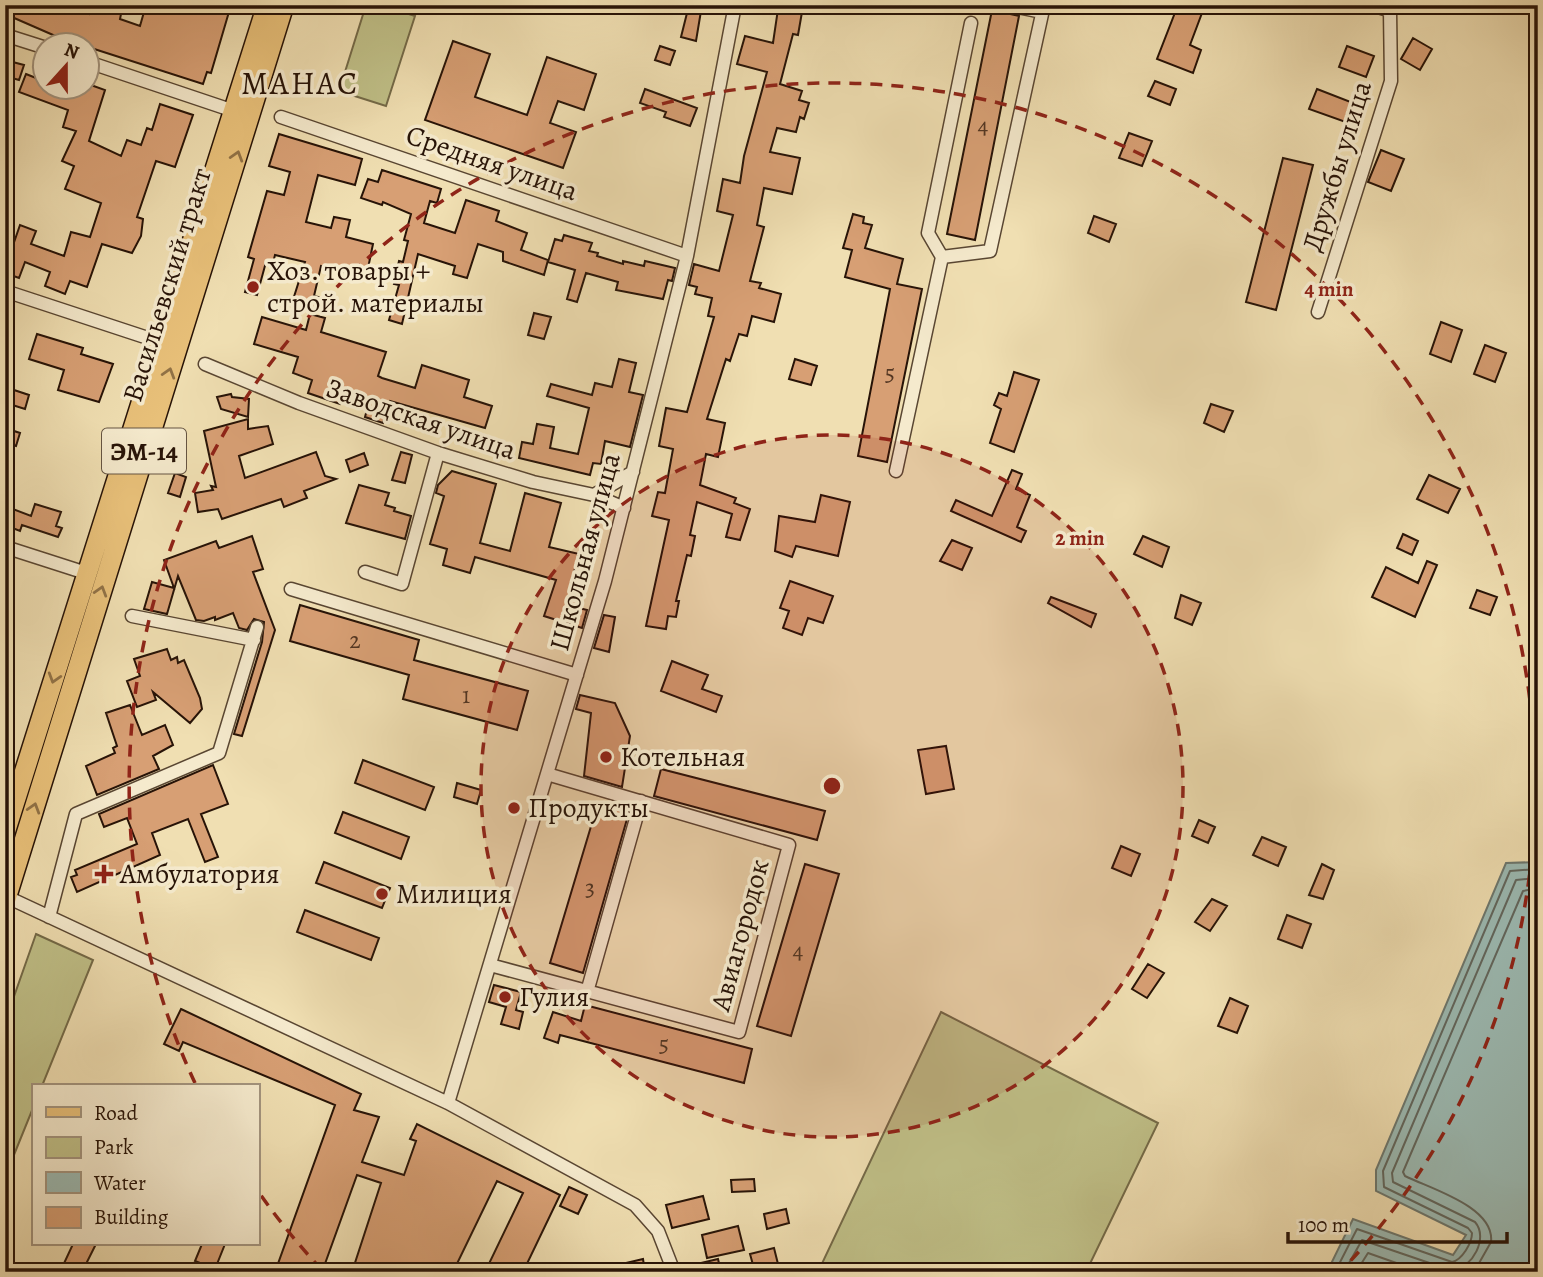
<svg xmlns="http://www.w3.org/2000/svg" width="1543" height="1277" font-family="Alegreya,serif">
	<rect width="100%" height="100%" fill="#f0dfb2"/>
	<filter id="stains"><feTurbulence type="fractalNoise" baseFrequency=".00286" numOctaves="4"/><feColorMatrix values="0 0 0 0 .2 0 0 0 0 .09 0 0 0 0 .02 0 0 0 .5 -.17"/></filter>
	<radialGradient id="worn" r=".72"><stop offset=".6" stop-color="#630" stop-opacity="0"/><stop offset="1" stop-color="#630" stop-opacity=".3"/></radialGradient>
	<path fill="#c0c088" stroke="#746a48" stroke-width="2" d="M366,5H381L415,16L386,106L339,91Z
		M36,934L93,960L42,1086H33V1108L5,1177V1022Z
		M941,1012L1158,1123L1086,1272H818Z"/>
	<path fill="#9cbbb4" stroke="#6d786f" stroke-width="2" d="M1538,862V1272H1327L1353,1219L1453,1255L1466,1235L1376,1191V1170L1506,863Z"/>
	<g fill="none" stroke-linecap="round" stroke-linejoin="round">
		<path stroke="#62675e" stroke-width="2" d="M1335,1272L1357,1229L1452,1262C1462,1260 1472,1243 1472,1233L1468,1228L1384,1187L1383,1171L1510,871L1538,869
			M1344,1272L1362,1240L1453,1271C1472,1268 1489,1238 1475,1222L1393,1182L1392,1173L1516,880L1538,878
			M1356,1272L1368,1253L1422,1272
			M1474,1272L1491,1242C1495,1207 1431,1189 1405,1176L1403,1172L1523,891L1538,888"/>
	</g>
	<path fill="#d79f74" stroke="#271307" stroke-width="2" d="M5,5H64L89,14L93,5H105L122,9L120,19L140,26L146,5H231L211,73L207,72L203,84L60,38L5,14Z
		M689,5H702L696,41L681,37Z
		M1178,5H1205L1190,45L1201,50L1193,73L1157,59Z
		M778,9L802,12L798,35L793,34L780,84L802,91L799,100L809,103L804,119L800,117L796,132L777,128L770,152L800,158L792,194L764,188L757,225L764,227L750,281L761,283L759,288L781,294L774,322L752,316L747,336L739,334L730,361L726,359L707,419L725,423L718,457L706,454L700,485L736,498L734,503L750,509L740,540L726,537L732,514L697,502L690,535L695,536L691,556L687,555L676,601H679L676,617L668,616L666,629L646,626L669,520L652,516L658,492L665,493L673,449L659,446L666,408L687,412L714,317L708,316L712,298L695,294L697,287L689,285L694,264L719,271L733,215L717,211L723,179L740,183L744,156L767,72L737,64L745,36L773,43Z
		M992,10L1019,16L975,240L947,234Z
		M1413,38L1432,49L1420,70L1401,59Z
		M453,41L490,54L475,97L527,115L547,57L596,74L584,110L558,101L550,123L576,132L563,168L425,120Z
		M660,46L675,51L670,65L655,60Z
		M1347,46L1374,56L1366,77L1339,67Z
		M5,60L24,65L19,80L5,76Z
		M26,74L46,82V88H88V84L105,90L89,141L121,156L127,140L141,145L147,128L152,130L160,104L193,115L175,167L156,161L137,217L143,219L141,236L132,253L102,244L87,287L70,281L65,294L45,286L50,272L25,262L19,278L5,273V249L11,251L20,225L36,231L31,244L64,256L71,232L90,237L101,203L65,189L74,166L62,161L76,131L63,127L68,110L19,92Z
		M1155,81L1176,89L1170,105L1148,96Z
		M645,89L697,108L690,126L664,117L666,112L640,103Z
		M1317,89L1361,106L1354,125L1309,109Z
		M1129,133L1152,141L1142,166L1119,158Z
		M279,134L362,159L355,185L318,175L306,222L331,228L334,217L350,220L346,237L373,244L366,278L321,266L314,296L322,298L319,310L292,303L305,262L275,255L273,263L266,262L257,295L245,292L254,259L248,257L267,191L284,195L290,172L269,166Z
		M1381,150L1404,159L1391,191L1368,182Z
		M1283,158L1313,165L1276,310L1246,302Z
		M382,170L441,189L437,203L430,201L424,223L455,233L466,200L499,211L496,221L527,233L521,250L548,260L544,275L503,261V252L478,244L467,278L453,274L455,266L418,254L402,324L389,320L399,285L394,284L399,261L403,262L408,241L404,240L411,214L383,202L382,205L361,198L368,179L378,182Z
		M853,214L864,217L863,223L872,225L865,248L903,259L897,284L922,289L887,462L858,456L890,289L845,277L852,250L843,248Z
		M1094,216L1116,224L1109,242L1088,233Z
		M564,235L592,243L589,251L598,253L597,256L623,264V261L644,266L645,261L675,268L672,281L668,280L663,299L616,290L618,282L586,273L577,302L567,299L575,270L548,262L555,239L562,241Z
		M534,313L551,317L544,339L528,335Z
		M310,314L325,318L321,332L386,352L378,376L382,378L415,388L422,365L469,380L464,397L492,406L485,428L390,401L383,423L365,417L370,398L344,390L340,404L308,393L312,380L293,373L298,357L254,344L262,317L306,330Z
		M1441,322L1462,330L1451,362L1430,354Z
		M37,334L83,348L81,354L113,364L99,402L58,390L64,370L29,359Z
		M1485,345L1506,353L1495,382L1474,374Z
		M619,359L636,363L629,392L643,395L630,447L605,441L601,464L593,463L590,475L519,458L522,442L533,444L537,424L554,427L550,448L578,454L589,408L547,396L551,384L592,395L595,383L612,387Z
		M795,359L817,366L811,385L789,379Z
		M1014,372L1039,380L1014,452L990,443L1001,409L994,405L999,393L1007,396Z
		M11,389L29,395L25,409L6,403Z
		M231,394L232,397L249,399L248,417L221,409L217,397Z
		M1211,404L1233,411L1224,432L1204,423Z
		M248,419V429L268,426L273,444L239,456L245,478L316,452L325,476L336,479L304,491L307,498L284,507L281,499L222,519L218,509L198,512L195,493L213,490L211,486L216,487L204,431Z
		M5,428L20,433L16,446L5,443Z
		M401,452L412,455L405,483L392,480Z
		M364,453L368,465L350,472L346,460Z
		M1012,470L1022,474L1016,489L1030,495L1017,527L1026,531L1021,542L951,511L956,500L992,516Z
		M452,471L496,484L480,543L510,551L525,493L561,503L549,547L579,554L571,583L584,586L579,608L587,610L582,628L544,616L556,580L475,557L470,573L443,565L447,549L430,544L444,496L436,493L438,485Z
		M175,473L186,477L180,497L168,493Z
		M1429,475L1460,489L1448,513L1417,499Z
		M359,485L389,493L385,505L395,508L394,511L411,516L405,539L346,523Z
		M821,495L850,502L838,556L796,546L792,557L775,551L779,516L815,522Z
		M35,504L61,512L56,526L62,528L58,537L22,525L20,531L5,525V506L31,516Z
		M1403,534L1418,541L1412,555L1397,548Z
		M252,536L263,569L253,572L275,630L242,736L234,734L262,642L264,622L254,619L247,630L239,628L233,613L215,620V617L204,621L196,620L178,576L167,614L144,609L152,582L174,588L164,560L216,541L219,548Z
		M1143,536L1169,547L1162,567L1134,554Z
		M952,540L972,548L962,570L940,561Z
		M1427,561L1437,565L1415,617L1372,597L1386,567L1418,583Z
		M790,581L833,596L823,623L808,618L802,635L783,628L789,611L780,608Z
		M1477,590L1497,597L1490,615L1470,608Z
		M1181,595L1201,603L1192,625L1175,618Z
		M1051,597L1096,614L1091,627L1048,603Z
		M300,605L419,640L414,660L528,691L517,730L403,699L409,675L290,641Z
		M604,615L615,617L609,652L594,648Z
		M167,649L171,660L177,657L178,663L184,660L200,698L202,709L190,723L153,692L156,700L137,707L127,681L140,676L134,659Z
		M672,661L708,675L702,689L722,696L716,712L661,691Z
		M580,695L615,703L630,736L622,787L584,776L591,713L576,709Z
		M130,705L142,735L165,725L173,745L153,756L159,769L97,795L86,766L115,753L113,748L117,746L106,713Z
		M946,746L954,789L926,794L918,750Z
		M363,760L434,787L425,810L355,783Z
		M213,765L228,804L201,814L218,857L205,862L188,819L152,833L160,855L77,892L71,877L77,875L75,870L137,844L127,818L104,827L99,814Z
		M661,769L825,811L817,840L654,796Z
		M457,783L481,790L477,804L454,797Z
		M598,803L629,812L583,973L550,963Z
		M343,812L409,837L401,859L335,833Z
		M1199,820L1215,827L1208,843L1192,836Z
		M1262,837L1286,847L1278,866L1253,855Z
		M1121,846L1140,854L1131,876L1112,868Z
		M324,862L390,888L382,908L316,883Z
		M805,864L839,874L791,1036L757,1026Z
		M1322,864L1334,870L1323,899L1309,895Z
		M1212,899L1227,906L1210,931L1195,922Z
		M305,910L379,938L371,960L297,932Z
		M1287,915L1311,924L1302,948L1278,939Z
		M1148,964L1164,973L1147,998L1132,989Z
		M494,985L521,992L516,1010L523,1012L519,1029L501,1024L506,1007L489,1002Z
		M1230,998L1248,1006L1237,1033L1218,1026Z
		M585,1005L752,1049L744,1083L560,1035L558,1043L544,1038L553,1012L581,1021Z
		M181,1009L361,1094L354,1110L379,1117L362,1162L404,1175L416,1141L410,1139L417,1124L560,1195L523,1272H485L523,1193L497,1181L453,1272H352L381,1183L357,1175L322,1272H275L335,1105L183,1042L179,1051L164,1044Z
		M754,1179L755,1191L732,1192L731,1180Z
		M569,1187L587,1195L578,1214L560,1206Z
		M703,1196L709,1219L672,1228L666,1205Z
		M786,1209L789,1223L767,1229L764,1214Z
		M738,1226L744,1250L707,1258L702,1235Z
		M73,1244H96L82,1272H60Z
		M202,1244H225L215,1269L195,1261Z
		M774,1248L779,1268L755,1272L750,1254Z
		M643,1259L645,1272H610L609,1267Z
		M718,1259L721,1272H684V1267Z"/>
	<g fill="none" stroke-linecap="round" stroke-linejoin="round">
		<defs>
			<path id="minor" d="M1008,5L1042,12
				M5,35L46,48
				M88,62L234,111
				M281,117L687,256
				M942,257L928,233L971,23
				M5,291L160,342
				M1318,312L1391,81L1390,11L1372,5
				M205,364L299,403L438,453L533,482L594,495L624,508
				M896,471L942,257L990,251L1044,5
				M594,495L633,472
				M5,547L86,573
				M365,572L402,584L438,453
				M291,589L577,675
				M132,616L254,640
				M7,897L448,1103L635,1205L658,1231L674,1272
				M49,917L76,814L219,753L257,627
				M490,965L739,1032L789,845L547,774
				M587,992L641,801
				M448,1103L605,581L687,256L735,5"/>
			<path id="primary" d="M5,833L267,5
				M5,902L284,5"/>
		</defs>
		<use href="#minor" stroke="#594632" stroke-width="15"/>
		<use href="#primary" stroke="#271307" stroke-width="22"/>
		<use href="#minor" stroke="#f5eacd" stroke-width="12"/>
		<use href="#primary" stroke="#e8c079" stroke-width="19"/>
	</g>
	<defs><path id="oneway-chevron" d="M-2-3.5L2.5 0L-2 3.5" fill="none" stroke-width="1.6" stroke-linecap="round" stroke-linejoin="round" transform="scale(1.75)"/></defs>
	<g stroke="#917246">
		<use href="#oneway-chevron" transform="translate(237 156) rotate(-73)"/>
		<use href="#oneway-chevron" transform="translate(169 373) rotate(-73)"/>
		<use href="#oneway-chevron" transform="translate(101 591) rotate(-73)"/>
		<use href="#oneway-chevron" transform="translate(54 678) rotate(107)"/>
		<use href="#oneway-chevron" transform="translate(34 808) rotate(-73)"/>
	</g>
	<circle cx="832" cy="786" r="351" fill="#8f2418" fill-opacity=".12"/>
	<g fill="none" stroke="#8f2418" stroke-width="3.5" stroke-dasharray="12 9">
		<circle cx="832" cy="786" r="351"/>
		<path d="M322 1270A703 703 0 0 1 260 1194M195 1083A703 703 0 1 1 1342 1270"/>
	</g>
	<g fill="#8f2418" stroke="#f5eacd" stroke-width="2.5">
		<circle cx="253" cy="287" r="7"/>
		<circle cx="606" cy="757" r="7"/>
		<circle cx="514" cy="808" r="7"/>
		<path d="M100.5 863.5h7v7h7v7h-7v7h-7v-7h-7v-7h7z"/>
		<circle cx="382" cy="894" r="7"/>
		<circle cx="505" cy="997" r="7"/>
	</g>
	<g text-anchor="middle" dominant-baseline="central" stroke-width="7" stroke-linejoin="round" paint-order="stroke">
		<g font-size="24" fill="#533622">
			<text x="983" y="125">4</text>
			<text x="890" y="373">5</text>
			<text x="355" y="640">2</text>
			<text x="466" y="695">1</text>
			<text x="590" y="888">3</text>
			<text x="798" y="950">4</text>
			<text x="664" y="1044">5</text>
		</g>
		<rect fill="#f5eacd" stroke="#655442" stroke-width="2" x="102" y="428.5" width="84" height="45" rx="5"/>
		<g font-size="26" font-weight="bold" fill="#271307">
			<text x="144" y="451">ЭМ-14</text>
		</g>
		<g font-size="28" fill="#271307" stroke="#f5eacd">
			<text transform="translate(492 163) rotate(19)">Средняя улица</text>
			<text transform="translate(1337 166) rotate(-73)">Дружбы улица</text>
			<text transform="translate(167 285) rotate(-73)">Васильевский тракт</text>
			<text transform="translate(421 419) rotate(19)">Заводская улица</text>
			<text transform="translate(585 552) rotate(-75)">Школьная улица</text>
			<text transform="translate(740 935) rotate(-75)">Авиагородок</text>
		</g>
		<g font-size="28" fill="#271307" stroke="#f5eacd" text-anchor="start">
			<text x="267" y="271">Хоз. товары +<tspan x="267" dy="32">строй. материалы</tspan></text>
			<text x="620" y="757">Котельная</text>
			<text x="528" y="808">Продукты</text>
			<text x="120" y="874">Амбулатория</text>
			<text x="396" y="894">Милиция</text>
			<text x="519" y="997">Гулия</text>
		</g>
		<g font-size="32" letter-spacing="2" fill="#271307" stroke="#f5eacd">
			<text x="300" y="83">МАНАС</text>
		</g>
	</g>
	<circle cx="832" cy="786" r="10" fill="#8f2418" stroke="#f5eacd" stroke-width="3.5"/>
	<g font-size="21" text-anchor="middle" font-weight="bold" fill="#8f2418" stroke="#f5eacd" stroke-width="7" stroke-linejoin="round" paint-order="stroke">
		<text x="1329" y="296">4 min</text>
		<text x="1080" y="545">2 min</text>
	</g>
	<rect width="1543" height="1277" fill="none" stroke="#f0dfb2" stroke-width="28"/>
	<rect x="7" y="7" width="1529" height="1263" fill="none" stroke="#271307" stroke-width="3.5"/>
	<rect x="14" y="14" width="1515" height="1249" fill="none" stroke="#271307" stroke-width="2"/>
	<rect x="32" y="1084" width="228" height="161" fill="#f5eacd" stroke="#a3947e" stroke-width="2"/>
	<rect x="46" y="1107" width="35" height="10" fill="#e8c079" stroke="#a3947e" stroke-width="2"/>
	<text x="94" y="1120" font-size="21" fill="#271307">Road</text>
	<rect x="46" y="1137" width="35" height="21" fill="#c0c088" stroke="#a3947e" stroke-width="2"/>
	<text x="94" y="1154" font-size="21" fill="#271307">Park</text>
	<rect x="46" y="1172" width="35" height="21" fill="#9cbbb4" stroke="#a3947e" stroke-width="2"/>
	<text x="94" y="1190" font-size="21" fill="#271307">Water</text>
	<rect x="46" y="1207" width="35" height="21" fill="#d79f74" stroke="#a3947e" stroke-width="2"/>
	<text x="94" y="1224" font-size="21" fill="#271307">Building</text>
	<g transform="translate(66 66) rotate(21)"><circle r="33" fill="#f5eacd" stroke="#a3947e" stroke-width="2"/>
	<path d="M0-5L12 26L0 18L-12 26Z" fill="#8f2418"/>
	<text y="-10" font-size="19" font-weight="bold" text-anchor="middle" fill="#271307">N</text>
	</g>
	<path d="M1288 1232v10h219v-10" fill="none" stroke="#271307" stroke-width="3.5"/>
	<text x="1298" y="1232" font-size="21" fill="#271307" stroke="#f5eacd" stroke-width="5" paint-order="stroke">100 m</text>
	<rect width="100%" height="100%" filter="url(#stains)"/>
	<rect width="100%" height="100%" fill="url(#worn)"/>
</svg>
